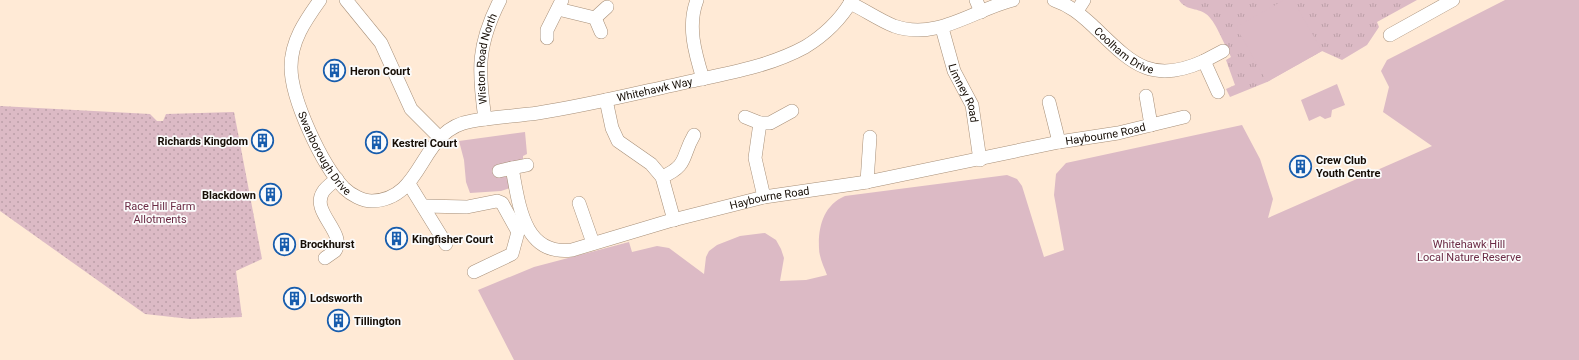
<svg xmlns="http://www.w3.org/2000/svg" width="1579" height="360" font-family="Roboto,sans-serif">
	<defs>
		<pattern id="grass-tufts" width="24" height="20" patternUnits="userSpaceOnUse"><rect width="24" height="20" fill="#dcbac5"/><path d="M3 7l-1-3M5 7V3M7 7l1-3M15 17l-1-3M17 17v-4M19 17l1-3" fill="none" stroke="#bc9fa8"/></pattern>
		<pattern id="garden-dots" width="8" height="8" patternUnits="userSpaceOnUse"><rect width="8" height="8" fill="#dcbac5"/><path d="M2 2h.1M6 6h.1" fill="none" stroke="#bc9fa8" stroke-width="1.8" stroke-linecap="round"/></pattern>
	</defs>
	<rect width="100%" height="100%" fill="#ffead6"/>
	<path fill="url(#grass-tufts)" d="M1179,0H1417L1377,22L1379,27L1367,45L1342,60L1322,51L1267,82L1230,97L1226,89L1235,85L1226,60L1231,57L1229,53C1223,42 1215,20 1206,14C1196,7 1186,11 1179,0Z"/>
	<path fill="#dcbac5" d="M1284,0H1293L1322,51L1267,82L1236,27Z
		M1505,0H1579V360H514L478,290L534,267L629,242L632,252L657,246L669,248L704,274L706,257L709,251L717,245L740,236L765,233L776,240L781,249L784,258L780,281L806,280L827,275C824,267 819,257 819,248C818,226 824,205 845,196L1007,175L1017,179L1022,186L1044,257L1064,250L1054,195L1056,174L1066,163L1242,125L1260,159L1273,199L1268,218L1432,146L1383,112L1389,87L1381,71L1387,60Z
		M1337,84L1345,105L1332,110L1331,117L1325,119L1320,116L1309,121L1301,100Z
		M525,132L527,154L523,156V159L495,167L503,176L509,178L513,187L501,191L470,193L466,182L464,160L459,141Z"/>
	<path fill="url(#garden-dots)" d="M0,106L150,114L157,121H163L166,114L234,112L262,259L236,271L242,317L190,319L145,314L0,211Z"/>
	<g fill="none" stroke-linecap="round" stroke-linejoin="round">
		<defs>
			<g id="minor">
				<path id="s1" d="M320,0C305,21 291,41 291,67C291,99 322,165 344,188C351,195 363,201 372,201C426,199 418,129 472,121C494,117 516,116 538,113C590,105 641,92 692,81C730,73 770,66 805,47C823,36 841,19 852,0"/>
				<path d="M346,0L381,43L411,109L439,137"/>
				<path d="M697,0C687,26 695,53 703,79"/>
				<path d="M976,0L981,12"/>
				<path id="s2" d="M1054,0C1069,5 1080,14 1092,25C1130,61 1149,86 1204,61L1218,92"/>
				<path d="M850,3C865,10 879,20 894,26C937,41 973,10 1013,0"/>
				<path d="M558,9L595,18L601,32"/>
				<path d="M1077,11L1084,0"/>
				<path d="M595,18L607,7"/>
				<path id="s3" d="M942,28L954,71L972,105L980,160"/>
				<path d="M1390,35L1453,0"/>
				<path d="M547,38V30L562,0"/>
				<path d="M1204,61L1223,51"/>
				<path d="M1146,96L1151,125"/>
				<path d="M606,100L612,128L618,141L651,164L662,177L674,220"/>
				<path d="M1049,102L1059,142"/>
				<path d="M745,117L760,123"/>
				<path id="s4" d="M485,119C478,70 477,45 500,0"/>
				<path id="s5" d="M527,165L512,168C519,204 523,256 572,250L669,221L764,197L867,182L1059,142L1118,133L1184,117"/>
				<path d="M499,171L512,168"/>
				<path d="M662,177C689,165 681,157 694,135"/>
				<path d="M867,182L870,137"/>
				<path d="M409,184L446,244"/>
				<path d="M764,197L755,158L760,123H770L792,111"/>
				<path d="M579,203L593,243"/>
				<path d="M424,206L467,207L497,201L502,203L518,232L512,254L474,272"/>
				<path d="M325,258L335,251C347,233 310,212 323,192C326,187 332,183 337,179"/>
			</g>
		</defs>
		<use href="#minor" stroke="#a78f78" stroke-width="14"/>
		<use href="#minor" stroke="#fff" stroke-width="13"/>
	</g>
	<defs>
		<symbol id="building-ring" viewBox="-11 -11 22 22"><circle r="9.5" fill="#fbfbfb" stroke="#185dad" stroke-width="1.5"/><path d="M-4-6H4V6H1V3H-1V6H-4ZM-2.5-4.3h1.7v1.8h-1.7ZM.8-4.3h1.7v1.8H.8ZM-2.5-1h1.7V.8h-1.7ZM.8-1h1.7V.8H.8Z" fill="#185dad"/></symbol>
	</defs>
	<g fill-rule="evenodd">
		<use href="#building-ring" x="322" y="58" width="25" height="25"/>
		<use href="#building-ring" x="250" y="128" width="25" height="25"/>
		<use href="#building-ring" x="364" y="130" width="25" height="25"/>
		<use href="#building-ring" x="1288" y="154" width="25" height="25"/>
		<use href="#building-ring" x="258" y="182" width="25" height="25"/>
		<use href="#building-ring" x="384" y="226" width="25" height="25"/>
		<use href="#building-ring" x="272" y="232" width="25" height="25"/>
		<use href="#building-ring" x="282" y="286" width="25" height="25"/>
		<use href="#building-ring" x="326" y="308" width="25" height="25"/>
	</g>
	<g text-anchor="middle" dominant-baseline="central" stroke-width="3.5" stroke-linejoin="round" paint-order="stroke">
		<g font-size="11" fill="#150d05" stroke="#fbfbfb">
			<text stroke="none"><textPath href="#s2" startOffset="87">Coolham Drive</textPath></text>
			<text stroke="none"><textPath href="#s4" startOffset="61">Wiston Road North</textPath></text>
			<text stroke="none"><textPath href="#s1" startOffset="559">Whitehawk Way</textPath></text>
			<text stroke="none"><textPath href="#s3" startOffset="69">Limney Road</textPath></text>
			<text stroke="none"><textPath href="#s5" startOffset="677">Haybourne Road</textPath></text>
			<text stroke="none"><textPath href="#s1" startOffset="168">Swanborough Drive</textPath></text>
			<text stroke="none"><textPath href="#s5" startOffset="335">Haybourne Road</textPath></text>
		</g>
		<g font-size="11" font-weight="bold" fill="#150d05" stroke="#fbfbfb" text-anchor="start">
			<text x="350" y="71">Heron Court</text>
			<text x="248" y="141" text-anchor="end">Richards Kingdom</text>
			<text x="392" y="143">Kestrel Court</text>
			<text x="1316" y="160">Crew Club<tspan x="1316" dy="13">Youth Centre</tspan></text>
			<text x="256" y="195" text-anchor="end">Blackdown</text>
			<text x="412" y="239">Kingfisher Court</text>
			<text x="300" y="244">Brockhurst</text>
			<text x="310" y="298">Lodsworth</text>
			<text x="354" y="321">Tillington</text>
		</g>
		<g font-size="11" fill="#6b2b45" stroke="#fbfbfb">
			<text x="160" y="206">Race Hill Farm<tspan x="160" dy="13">Allotments</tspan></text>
			<text x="1469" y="244">Whitehawk Hill<tspan x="1469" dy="13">Local Nature Reserve</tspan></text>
		</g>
	</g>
</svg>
